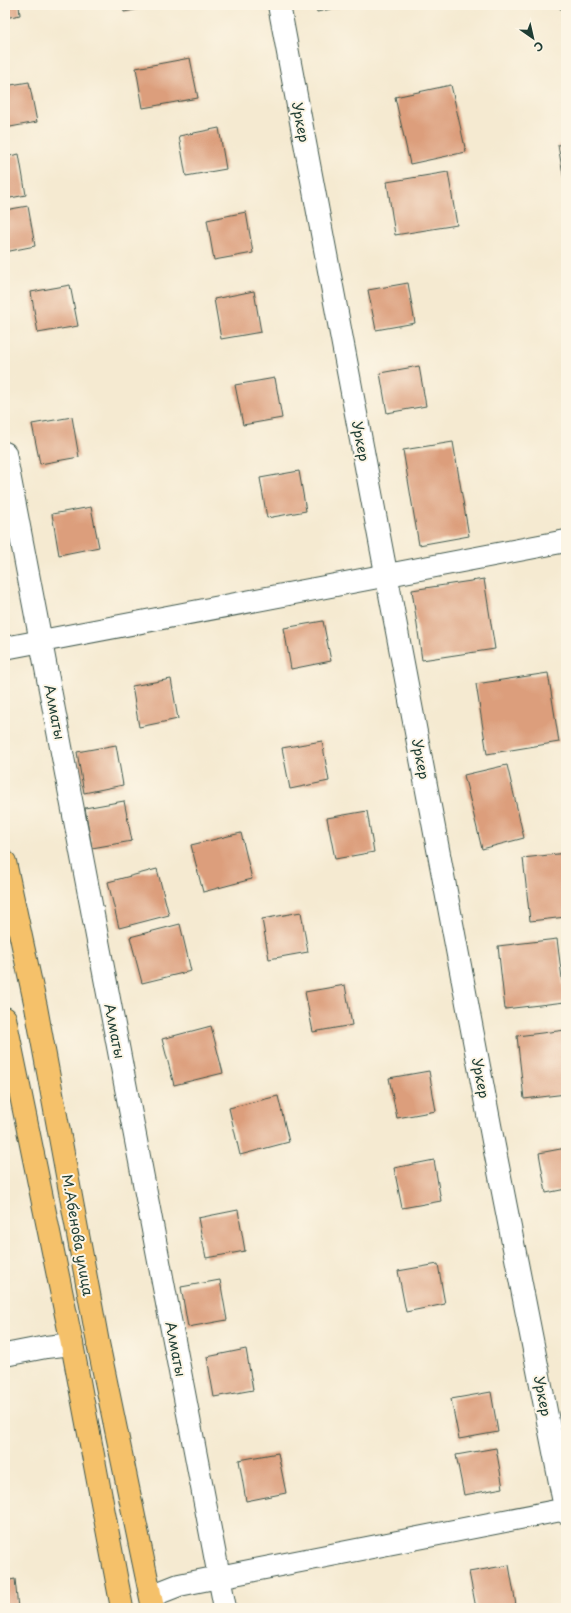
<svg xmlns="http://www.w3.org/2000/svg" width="571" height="1613" font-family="'Playpen Sans',sans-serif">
	<rect width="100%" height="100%" fill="#fcf5e5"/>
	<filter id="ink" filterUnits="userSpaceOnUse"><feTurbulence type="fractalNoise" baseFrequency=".025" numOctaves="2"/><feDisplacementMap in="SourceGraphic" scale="8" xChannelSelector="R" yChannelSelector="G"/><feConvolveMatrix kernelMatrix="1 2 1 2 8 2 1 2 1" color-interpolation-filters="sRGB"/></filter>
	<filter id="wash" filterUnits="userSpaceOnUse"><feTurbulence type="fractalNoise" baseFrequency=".012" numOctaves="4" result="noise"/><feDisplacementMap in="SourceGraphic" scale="16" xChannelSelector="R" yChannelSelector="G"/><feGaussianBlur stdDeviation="0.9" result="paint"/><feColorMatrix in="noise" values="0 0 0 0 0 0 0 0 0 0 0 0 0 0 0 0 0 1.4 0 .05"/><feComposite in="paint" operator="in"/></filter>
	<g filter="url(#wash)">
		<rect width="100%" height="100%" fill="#f5ead1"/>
		<g id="blocks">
			<path fill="#dc9e7b" d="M5,5H19L20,15L5,18Z
				M123,5H155V6L124,12Z
				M315,5H345V6L317,12Z
				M559,5H566V8L560,9Z
				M190,58L198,98L143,108L136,68Z
				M29,82L37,122L5,128V86Z
				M451,85L466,152L410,164L395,97Z
				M219,128L226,169L186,176L179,136Z
				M566,144V186H565L558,145Z
				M19,154L26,195L5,199V157Z
				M448,172L457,225L395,235L387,182Z
				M28,206L35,246L5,252V210Z
				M246,212L253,253L214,260L207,220Z
				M408,283L415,323L376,330L368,290Z
				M70,285L78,326L38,333L31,292Z
				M254,291L261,332L221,339L214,299Z
				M419,366L426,406L387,413L380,373Z
				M275,378L282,418L243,425L235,385Z
				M72,417L79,457L40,464L32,424Z
				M453,442L469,536L419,545L403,450Z
				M299,471L306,511L267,518L260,478Z
				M91,507L99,547L59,555L52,514Z
				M484,579L495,649L422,660L412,590Z
				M323,621L331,661L291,669L284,628Z
				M548,673L559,742L487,754L476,684Z
				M171,679L178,719L139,727L132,686Z
				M322,741L329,781L290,789L282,748Z
				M116,745L123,785L84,793L77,752Z
				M507,765L524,838L482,849L464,775Z
				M124,801L132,841L92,848L85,808Z
				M367,811L374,852L335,859L327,818Z
				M241,833L252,879L203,892L191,845Z
				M566,853V917L530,921L523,858Z
				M157,869L169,915L119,928L108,882Z
				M301,912L308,952L269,959L262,919Z
				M180,924L191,971L142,983L130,937Z
				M557,939L565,1002L505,1009L498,946Z
				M345,985L352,1025L313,1032L305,992Z
				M211,1026L223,1073L174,1085L162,1039Z
				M566,1030V1094L524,1099L517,1036Z
				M429,1071L436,1111L397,1118L389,1078Z
				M278,1096L289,1142L240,1155L229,1108Z
				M566,1148V1189L546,1193L539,1153Z
				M434,1160L441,1201L402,1208L394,1168Z
				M238,1210L245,1251L206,1258L198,1218Z
				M438,1264L445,1304L406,1312L398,1271Z
				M220,1280L227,1320L188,1327L181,1287Z
				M246,1349L253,1390L214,1397L207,1357Z
				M491,1392L498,1432L459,1439L451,1399Z
				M496,1448L503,1488L464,1495L456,1455Z
				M278,1453L286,1493L246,1501L239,1460Z
				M509,1565L516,1605L502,1608H476L469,1572Z
				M15,1579L18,1608H5V1581Z"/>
		</g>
	</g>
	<g filter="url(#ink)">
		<use href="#blocks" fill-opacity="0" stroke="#3f574c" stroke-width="1"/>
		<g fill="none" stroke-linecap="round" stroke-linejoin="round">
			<defs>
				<path id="minor" d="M279,5L493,1141L566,1513
					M5,453L225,1608
					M5,648L566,541
					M5,1355L46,1347L72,1344
					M151,1596L179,1585L219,1577L566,1509"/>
				<path id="major" d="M5,862L36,1007L98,1343L153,1608
					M5,1018L72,1344L122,1608"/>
			</defs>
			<use href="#minor" stroke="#3f574c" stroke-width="24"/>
			<use href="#major" stroke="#3f574c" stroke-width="24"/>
			<use href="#minor" stroke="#fff" stroke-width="22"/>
			<use href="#major" stroke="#f5c16b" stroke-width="22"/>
		</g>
	</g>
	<g text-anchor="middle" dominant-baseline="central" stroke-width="4" stroke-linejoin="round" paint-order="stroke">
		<g font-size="14" fill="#1f3d34" stroke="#fcf5e5">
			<text transform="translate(301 122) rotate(79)">Уркер</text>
			<text transform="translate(361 441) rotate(79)">Уркер</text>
			<text transform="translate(55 712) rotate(79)">Алматы</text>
			<text transform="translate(421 759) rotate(79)">Уркер</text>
			<text transform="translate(115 1031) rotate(79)">Алматы</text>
			<text transform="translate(481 1078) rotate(79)">Уркер</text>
			<text transform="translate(78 1235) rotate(80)">М.Абенова улица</text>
			<text transform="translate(176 1349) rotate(79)">Алматы</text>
			<text transform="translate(543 1396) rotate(79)">Уркер</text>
		</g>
	</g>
	<rect width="571" height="1613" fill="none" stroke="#fcf5e5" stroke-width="20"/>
	<g transform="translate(533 38) rotate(146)" stroke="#fcf5e5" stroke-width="3" paint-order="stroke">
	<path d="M0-3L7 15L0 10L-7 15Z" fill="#1f3d34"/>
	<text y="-6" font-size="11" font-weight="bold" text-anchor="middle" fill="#1f3d34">С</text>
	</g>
</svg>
